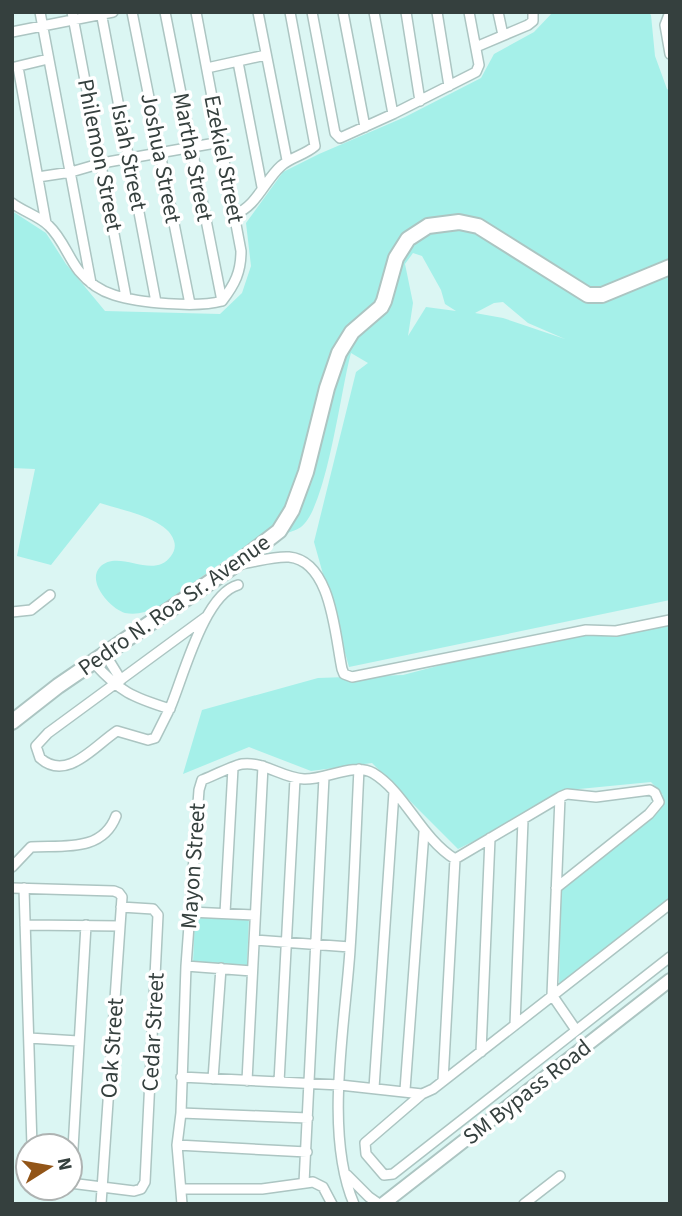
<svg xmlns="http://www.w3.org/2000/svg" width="682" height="1216" font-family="'Source Sans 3',sans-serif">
	<rect width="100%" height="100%" fill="#dbf6f3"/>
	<path fill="#a5f0e9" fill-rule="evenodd" d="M553,12H648L651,15L655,56L667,89L670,91V600L349,667L314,542L356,372L368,363L351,353C341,388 327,507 301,527C290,535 265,536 250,543L157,608C146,612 137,615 125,613C111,609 86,582 100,567C119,548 153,581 171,556C174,552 176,547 174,541C168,518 120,510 100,503L51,565L17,556L35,469L12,468V211L46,233L66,264L105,311L220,314L242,293L251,266L246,223L283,172L319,154L405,117L481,78L494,54L534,32ZM413,253L422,256L441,290L445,304L456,311L426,307L408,336L413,303L405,264ZM503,302L528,323L565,339L503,318L475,313L494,303Z
		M670,621V898L559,990L561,884L663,795L651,782L579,789L458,849L372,763L311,771L249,747L183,774L202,710L318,678L403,675L556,635Z
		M195,915L249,917L247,965L193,963Z"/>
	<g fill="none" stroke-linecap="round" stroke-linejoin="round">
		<defs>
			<path id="street" d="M40,12L91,283
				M72,12L126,297
				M101,12L156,302
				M132,12L190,304
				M165,12L222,301
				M196,12L241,251C241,272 235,284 222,301
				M258,12L287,160
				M312,12L335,133L340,138L393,114L476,72L479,65L469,12
				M343,12L365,127
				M374,12L393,114
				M406,12L420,101
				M437,12L449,86
				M498,12L503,35
				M670,12L665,25L670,54
				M12,32L113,12
				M476,47L528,25L533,21V12
				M238,62L262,187
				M15,67L48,59
				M18,67L46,223
				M207,68L266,55
				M38,177L71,172L102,163L221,142
				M12,203C24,212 39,216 49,226C62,238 68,257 79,271C88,282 101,291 114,295C139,303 197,308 222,301
				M235,214C256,207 265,180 281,166C291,157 305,155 315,146L290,12
				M240,564C256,562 273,556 289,557C332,561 335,637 342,669L344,674L352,677L586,630L616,631L670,620
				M12,612L31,610L50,595
				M206,617L48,733L36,746L40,758C67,782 94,746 117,731L148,740L155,738C160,728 165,718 170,708C183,678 204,594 238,585
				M105,654L121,680
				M94,663C120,692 132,697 170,709
				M12,867L31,847C62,845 102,853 116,816
				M12,888L114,891L119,893L122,897L101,1204
				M24,888L32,1146
				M556,888L649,814L659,802L655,793L650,790L596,797L567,794L560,797L552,995L576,1030
				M190,912L254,915
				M225,913L233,768
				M25,925L120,926
				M255,940L350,947
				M186,966L252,971
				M515,1025L523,820
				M29,1038L78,1041
				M481,1052L490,838
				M181,1077L340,1085L422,1094L433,1089L670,904
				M213,1079L221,968
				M247,1081L263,766
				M443,1081L455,859
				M279,1082L295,779
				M374,1088L394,792
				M405,1090L424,832
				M422,1094L365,1143L366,1154L384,1175L393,1174L670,957
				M181,1113L308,1118
				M177,1145L307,1152
				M347,1175L369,1197L379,1204
				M70,1183L134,1191L141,1189L145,1182L158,915L153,909L121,907
				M71,1183L86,925
				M304,1183L324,777
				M181,1189H262L313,1182L323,1187L332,1204
				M182,1204L177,1145L181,1113L186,966L199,790L202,780C210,777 235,765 242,764C264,761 282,778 304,779C325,780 354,762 373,773C405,792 420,837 455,859L560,797
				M354,1204C324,1134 345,1026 350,950C354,890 356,830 359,769
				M524,1204L560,1176"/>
			<path id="secondary" d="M383,1204L670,980"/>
			<path id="primary" d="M12,722L58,686L235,565L279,531L292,510L306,472L327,388L339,353L352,332L381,307L384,301L396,258L408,239L428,226L459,222L478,226L588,295H602L670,267"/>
		</defs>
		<use href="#street" stroke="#acc5c2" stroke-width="12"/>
		<use href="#secondary" stroke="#acc5c2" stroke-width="16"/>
		<use href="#primary" stroke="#acc5c2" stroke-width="18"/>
		<use href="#street" stroke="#fff" stroke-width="9"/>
		<use href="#secondary" stroke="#fff" stroke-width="12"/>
		<use href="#primary" stroke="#fff" stroke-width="14"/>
	</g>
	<g text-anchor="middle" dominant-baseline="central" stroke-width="7" stroke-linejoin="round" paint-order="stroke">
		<g font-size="23" fill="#35403e" stroke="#fff">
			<text transform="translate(100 155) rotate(79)">Philemon Street</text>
			<text transform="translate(129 157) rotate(79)">Isiah Street</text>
			<text transform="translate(193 157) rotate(79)">Martha Street</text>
			<text transform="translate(161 158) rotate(79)">Joshua Street</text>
			<text transform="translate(224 159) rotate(79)">Ezekiel Street</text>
			<text transform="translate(174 605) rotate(-35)">Pedro N. Roa Sr. Avenue</text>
			<text transform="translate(193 866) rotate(-86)">Mayon Street</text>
			<text transform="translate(153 1032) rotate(-87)">Cedar Street</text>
			<text transform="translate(112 1048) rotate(-86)">Oak Street</text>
			<text transform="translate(527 1092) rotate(-38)">SM Bypass Road</text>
		</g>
	</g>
	<rect width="682" height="1216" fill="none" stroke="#35403e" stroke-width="28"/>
	<g transform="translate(49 1167) rotate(79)"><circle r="33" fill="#ffffff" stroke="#aeb3b2" stroke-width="2"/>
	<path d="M0-5L12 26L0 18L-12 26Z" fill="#925518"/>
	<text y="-10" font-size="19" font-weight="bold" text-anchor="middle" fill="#35403e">N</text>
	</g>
</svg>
